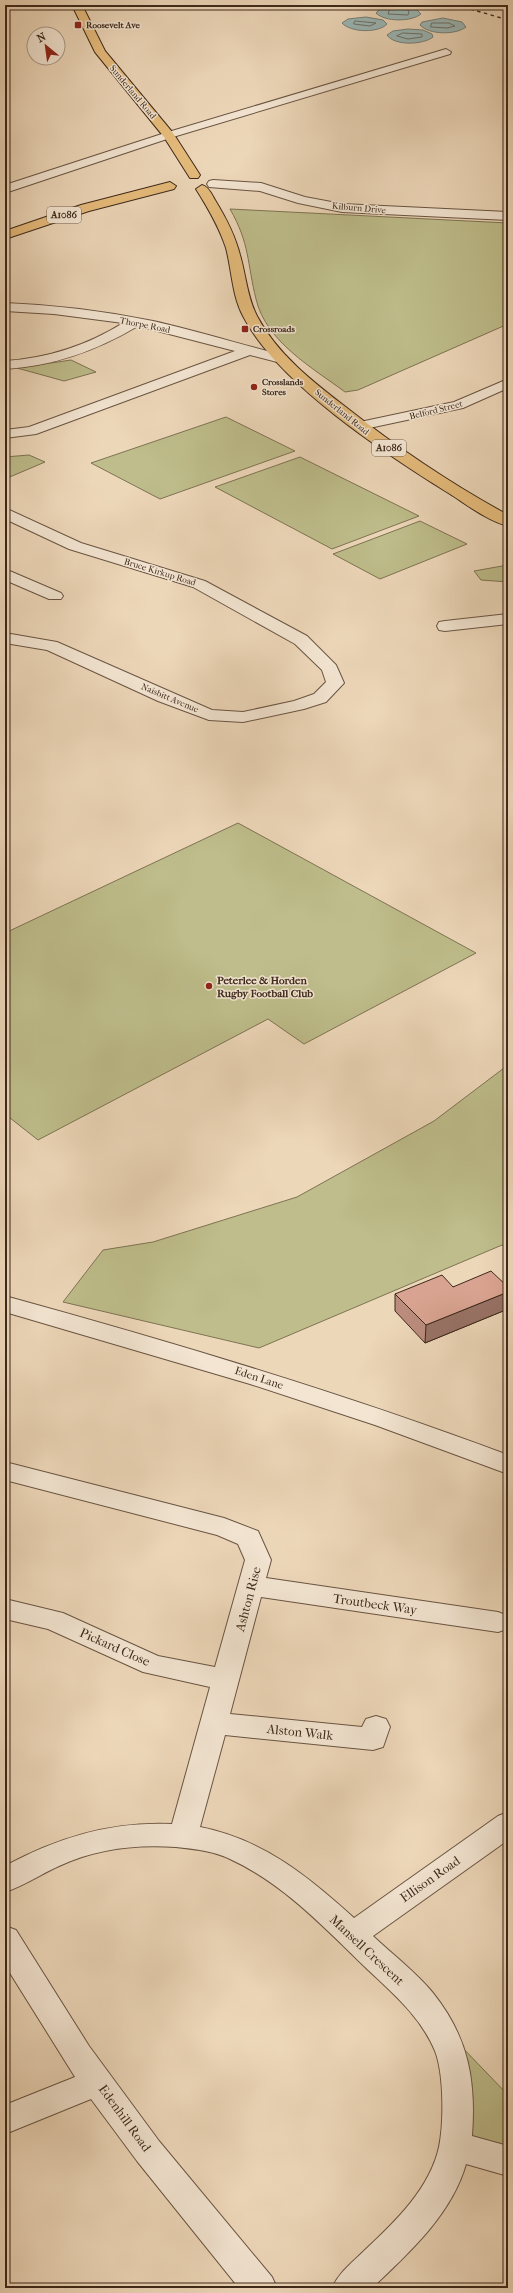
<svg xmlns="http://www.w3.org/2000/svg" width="513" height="2293" font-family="'IM FELL French Canon',serif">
	<rect width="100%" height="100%" fill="#edd7b9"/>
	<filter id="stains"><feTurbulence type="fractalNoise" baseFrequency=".005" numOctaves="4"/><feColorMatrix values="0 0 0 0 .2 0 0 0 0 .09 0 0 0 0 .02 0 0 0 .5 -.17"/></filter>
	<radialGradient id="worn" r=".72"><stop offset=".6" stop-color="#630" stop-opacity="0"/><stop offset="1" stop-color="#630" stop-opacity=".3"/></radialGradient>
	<path fill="#bebd8b" stroke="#7e7353" d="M230,209L508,223V324L358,390L345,392C313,368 266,342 256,299C247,263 250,244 230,209Z
		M71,360L96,372L64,381L17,368Z
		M226,417L295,451L160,499L91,463Z
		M29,455L45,462L5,479V457Z
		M300,457L419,516L332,549L215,487Z
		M420,521L467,544L380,579L333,554Z
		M508,565V582L481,580L474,571Z
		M238,823L476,953L304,1044L268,1019L38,1140L5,1114V933Z
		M508,1065V1251L502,1245L259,1348L63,1302L103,1250L153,1242L297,1197L434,1121Z
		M458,2043L508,2095V2153L472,2145Z"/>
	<path fill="#9bb8b7" stroke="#757f79" d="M396,6L415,8L421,14C411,22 385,22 376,13L381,8Z
		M366,17L383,20L387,24C379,33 351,33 342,23L348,19Z
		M443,18L462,22L466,27C456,35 429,35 420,25L422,22Z
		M408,29L423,30L432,34L433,37C423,45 394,46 387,35L393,31Z"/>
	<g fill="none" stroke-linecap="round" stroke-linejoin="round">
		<path stroke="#6c7069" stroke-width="1" d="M391,5L388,14L408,15L409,12L404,5
			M355,21L376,23L370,26L354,24Z
			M432,23H449L455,26L447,28L431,27Z
			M403,33L422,34V37L408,39L397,36Z"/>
		<defs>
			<path id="minor" d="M446,49L451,52L450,54L173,137L5,193V185L165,133Z
				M213,180L261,183L305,197L342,204L508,212V220L342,212L298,203L260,191L209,187L207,184L209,181Z
				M5,303C55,305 104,311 153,321C198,331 242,345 286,356L288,359L281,363L250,355L36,434L5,438V430L29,427L235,351L138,326C96,351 54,366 5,369V361C48,358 86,346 123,323L54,314L5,311Z
				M508,379V388L463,408L360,430L353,426L360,422L454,402Z
				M5,508L81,543L205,581L307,636L336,665L344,683L326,702L304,709L243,722L209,720L158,701L47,650L5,643V633L57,642L212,710L243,712L294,701L314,694L326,682L322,670L295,644L193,587L69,549L5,519Z
				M5,569L61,593L63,596L61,599H49L5,580Z
				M508,614V624L445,631L439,630L437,626L439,622L445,621Z
				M5,1296C175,1343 343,1393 508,1455V1474L375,1425L250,1384L5,1312Z
				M5,1462L224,1518L258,1531L271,1560L266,1578L498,1612L508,1616L507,1629L498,1632L261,1597L230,1714L362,1727L366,1719L376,1716L386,1719L390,1727L383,1747L373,1750L225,1735L200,1827C262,1839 308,1876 354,1918L498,1816L508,1812V1840L373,1936C393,1955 416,1972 433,1993C469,2038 476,2081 472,2136L508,2146V2176L466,2164C452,2214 409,2253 372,2288H332C339,2272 353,2262 366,2249C396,2221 430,2188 439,2147C444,2122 444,2074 435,2051C420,2015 391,1992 364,1966C323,1926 282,1883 230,1859C214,1851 194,1849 176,1847C136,1844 95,1849 59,1866C41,1874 24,1886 5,1892V1866C58,1837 112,1821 172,1824L210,1687L143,1672L48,1629L5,1619V1599L63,1613L158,1656L215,1667L245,1560L238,1544L217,1535L5,1480Z
				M5,1926L16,1930L89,2046L159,2141L272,2277L277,2288H239L137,2161L91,2099L5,2134V2105L75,2077L5,1965Z"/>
			<path id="major" d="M72,5H82L105,51L173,133L200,175L198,178H190L164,137L95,52Z
				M170,182L176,186L174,189L89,211L5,239V231L81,205Z
				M202,185C209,187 212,195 215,200C226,218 235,235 240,255C246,275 247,297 257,316C277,354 313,382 347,408C398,448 451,484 508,515V526C488,521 467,505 450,494C386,454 277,383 243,316C232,295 232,271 226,248C219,227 208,208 196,189Z"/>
		</defs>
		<use href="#minor" stroke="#695442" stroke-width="2"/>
		<use href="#major" stroke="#3d291b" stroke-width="2"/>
		<use href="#minor" fill="#f3e5d2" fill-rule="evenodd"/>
		<use href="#major" fill="#e6bc7c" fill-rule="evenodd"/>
		<path stroke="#3d291b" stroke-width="1.5" stroke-dasharray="3.5 3.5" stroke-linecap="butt" d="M457,5L508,20"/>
	</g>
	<path fill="#bb8c7d" stroke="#3d291b" d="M453,1287H508V1309L425,1343L395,1311V1294Z"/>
	<path fill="#987266" stroke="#3d291b" d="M508,1292V1309L425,1343L426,1325Z"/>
	<path fill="#d9a391" stroke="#3d291b" d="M491,1271L508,1287V1292L426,1325L395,1294L442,1275L453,1287Z"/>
	<g fill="#8f2418" stroke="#f3e5d2" stroke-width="1.5">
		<rect x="74" y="21" width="8" height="8" rx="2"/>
		<rect x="241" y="325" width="8" height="8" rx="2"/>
		<circle cx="254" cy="387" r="4"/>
		<circle cx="209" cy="986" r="4"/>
	</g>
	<g text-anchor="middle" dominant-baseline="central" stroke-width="3" stroke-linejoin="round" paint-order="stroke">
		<g font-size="9" font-weight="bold" fill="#3d291b" stroke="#f3e5d2" text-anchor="start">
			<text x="86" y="25">Roosevelt Ave</text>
			<text x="253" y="329">Crossroads</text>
			<text x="262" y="382">Crosslands<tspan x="262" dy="10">Stores</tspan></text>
		</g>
		<g font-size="9" fill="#3d291b" stroke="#f3e5d2">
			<text transform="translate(133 92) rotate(50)">Sunderland Road</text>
			<text transform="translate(359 208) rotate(5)">Kilburn Drive</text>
			<text transform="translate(145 325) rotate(11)">Thorpe Road</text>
			<text transform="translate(436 410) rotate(-14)">Belford Street</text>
			<text transform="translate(342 412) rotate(39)">Sunderland Road</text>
			<text transform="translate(160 572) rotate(17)">Bruce Kirkup Road</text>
			<text transform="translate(170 698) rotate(23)">Naisbitt Avenue</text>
		</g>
		<g fill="#f3e5d2" stroke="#746152" stroke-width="1">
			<rect x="47" y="207" width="34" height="16" rx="3"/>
			<rect x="372" y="440" width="34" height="16" rx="3"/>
		</g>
		<g font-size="10" font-weight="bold" fill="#3d291b">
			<text x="64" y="215">A1086</text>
			<text x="389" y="448">A1086</text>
		</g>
		<g font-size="11" font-weight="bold" fill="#3d291b" stroke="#f3e5d2" text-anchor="start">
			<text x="217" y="980">Peterlee &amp; Horden<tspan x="217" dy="13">Rugby Football Club</tspan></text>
		</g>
		<g font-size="11" fill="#3d291b" stroke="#f3e5d2">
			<text transform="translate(259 1378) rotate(18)">Eden Lane</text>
		</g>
		<g font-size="13" fill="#3d291b" stroke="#f3e5d2">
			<text transform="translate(248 1599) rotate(-75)">Ashton Rise</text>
			<text transform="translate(375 1604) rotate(8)">Troutbeck Way</text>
			<text transform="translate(115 1647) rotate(24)">Pickard Close</text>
			<text transform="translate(300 1732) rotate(6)">Alston Walk</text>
			<text transform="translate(430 1879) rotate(-35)">Ellison Road</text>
			<text transform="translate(367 1950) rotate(43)">Mansell Crescent</text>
			<text transform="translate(125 2118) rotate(54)">Edenhill Road</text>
		</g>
	</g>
	<rect width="513" height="2293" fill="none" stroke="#edd7b9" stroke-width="20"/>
	<rect x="6" y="6" width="501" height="2281" fill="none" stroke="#3d291b" stroke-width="2"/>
	<rect x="10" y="10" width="493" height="2273" fill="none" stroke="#3d291b"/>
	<g transform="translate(46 46) rotate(331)"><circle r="19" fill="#f3e5d2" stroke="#aa9a89"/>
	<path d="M0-3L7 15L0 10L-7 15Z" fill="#8f2418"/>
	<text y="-6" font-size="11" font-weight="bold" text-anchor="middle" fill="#3d291b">N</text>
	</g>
	<rect width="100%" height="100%" filter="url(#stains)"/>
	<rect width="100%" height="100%" fill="url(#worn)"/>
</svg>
